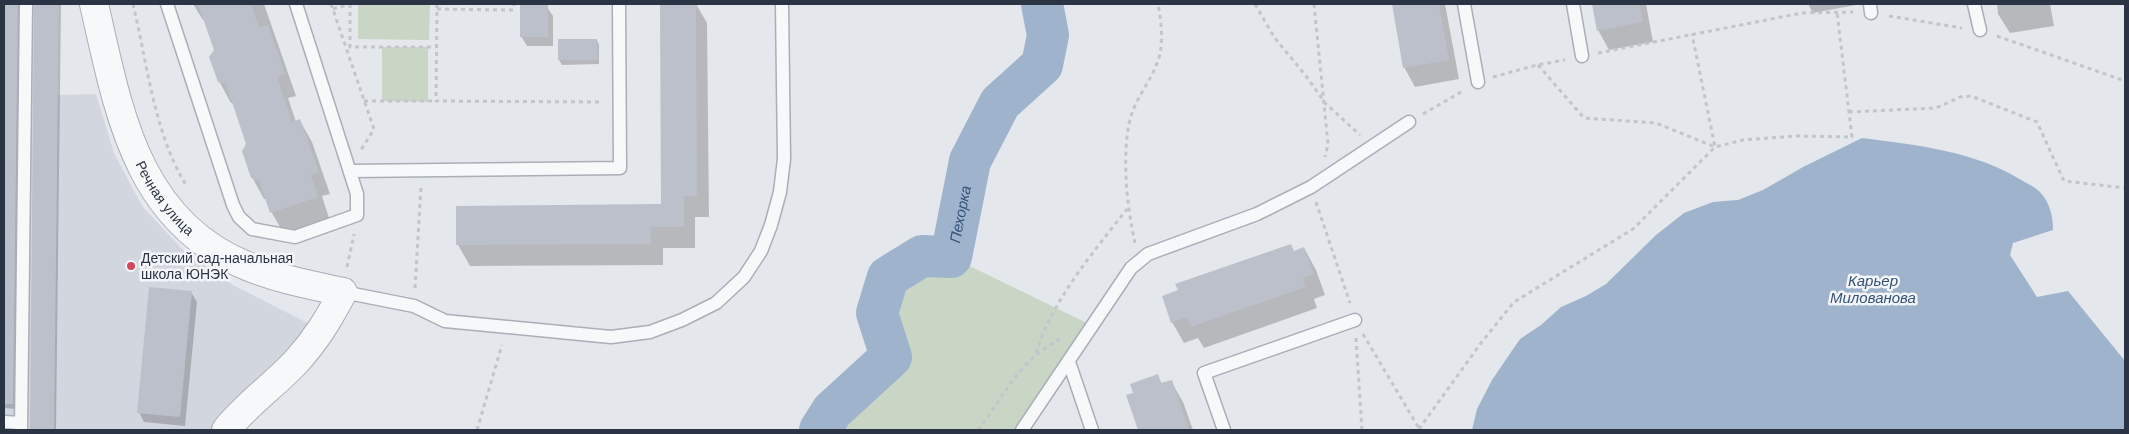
<svg xmlns="http://www.w3.org/2000/svg" width="2129" height="434" font-family="Arial,sans-serif">
	<rect width="100%" height="100%" fill="#e4e7ec"/>
	<path fill="#d2d6de" d="M4,4H59L58,95L96,94L114,153L142,206L182,249L231,284L313,326L227,412L213,430H4Z"/>
	<path fill="#c9d6c5" d="M358,4H430L429,40L358,39Z
		M382,47H428V102L382,101Z
		M922,256L951,257L1093,326L1022,430H820L832,411L891,357L877,313L888,277Z"/>
	<path fill="#9fb4cc" d="M1862,138C1917,145 1975,151 2023,181C2028,184 2035,187 2039,191C2050,202 2053,216 2053,230L2013,243L2010,255L2037,297L2068,291L2125,361V430H1472L1477,409L1492,380L1520,339L1541,325L1561,307L1586,296L1606,284L1656,235L1684,213L1713,202L1738,200L1763,190L1803,167Z"/>
	<path fill="#0003" d="M4,4H23L15,409L4,408Z
		M35,4H61L56,430H31Z
		M193,4H264L296,96L288,98L296,122L300,121L312,142L330,194L322,196L329,218L284,234L272,213L267,199H264L252,177L248,144L234,103H231L219,81L215,50L205,21L203,20Z
		M661,4H696L707,23L709,217H695V248H663V265L470,266L458,245L663,205Z
		M1393,4H1445L1459,79L1415,87L1404,67Z
		M1593,4H1646L1653,42L1609,50L1598,30Z
		M1808,4H1855L1856,5L1813,13Z
		M1997,4H2050L2054,26L2010,33L1998,14Z
		M547,7L553,16V46H527L521,36Z
		M597,40L599,45V64L562,65L559,60V41Z
		M1304,248L1316,270L1325,295L1314,299L1317,308L1204,348L1198,338L1184,343L1172,322L1294,252Z
		M191,292L197,302L185,426L144,422L139,412Z
		M1157,375L1162,384L1171,381L1183,402L1193,430H1139L1128,396L1134,394Z"/>
	<g fill="none" stroke-linecap="round" stroke-linejoin="round">
		<path stroke="#9fb4cc" stroke-width="42" id="s1" d="M820,430L832,411L891,357L877,313L888,277L922,256L951,257L970,161L1000,103L1042,65L1048,35L1042,4"/>
	</g>
	<path fill="#bbc0ca" d="M4,4H18L13,404H4Z
		M34,4H59L54,430H30Z
		M198,4H251L259,27L268,25L285,74L277,77L292,122L300,119L319,172L311,175L318,197L270,213L259,180L251,178L242,151L246,144L226,84L218,82L209,57L214,50Z
		M660,4H696L697,196H684V227H651V244L456,245V206L661,204Z
		M1392,4H1439L1449,60L1403,68Z
		M1592,4H1639L1643,22L1597,31Z
		M520,5H548V37H520Z
		M558,39H597L598,60H558Z
		M1291,244L1294,251L1304,247L1314,274L1303,278L1306,287L1191,327L1187,317L1171,323L1162,296L1178,290L1175,284Z
		M149,287L192,291L180,417L137,413Z
		M1158,374L1161,383L1172,380L1189,430H1138L1126,395L1133,393L1130,384Z"/>
	<g fill="none" stroke-linecap="round" stroke-linejoin="round">
		<defs>
			<path id="service" d="M167,4L233,205L239,217L252,229L295,237L357,215V194L296,4
				M1464,4L1478,82
				M1573,4L1582,56
				M1870,4L1871,13
				M1974,4L1980,30
				M350,171L620,168L619,4
				M343,292L414,306L445,321L611,337L650,332L682,320L716,303L744,277L761,251L771,225L780,192L784,159L782,4
				M1069,362L1092,430
				M4,422L21,423
				M21,430L26,4
				M1022,430L1131,268L1148,254L1257,214L1311,187L1409,122
				M1224,430L1204,373L1355,320"/>
			<g id="tertiary">
				<path id="s2" d="M94,4C118,108 135,221 247,266C278,279 311,285 343,292C328,320 316,340 295,363C273,386 246,405 226,430"/>
			</g>
		</defs>
		<use href="#service" stroke="#a9aeb7" stroke-width="15"/>
		<use href="#tertiary" stroke="#a9aeb7" stroke-width="30"/>
		<path stroke="#c2c5cb" stroke-width="3" stroke-dasharray="4 4" stroke-linecap="butt" d="M133,4C147,62 154,133 186,185
			M331,4L374,129L361,150
			M350,4V47H436
			M437,4L436,101L602,102
			M1255,4L1274,37L1306,76L1325,103L1360,135
			M1314,4L1328,144L1325,157
			M333,9L350,4
			M437,9L513,10L514,4
			M1889,16L1962,28
			M1997,36L2125,81
			M1598,53L1802,13L1853,12
			M1538,65L1584,118L1656,123L1715,147L1743,140L1796,136L1852,137L1837,12
			M1493,77L1537,65L1565,60
			M364,101H436
			M1849,112L1936,108L1960,97L1971,96L2037,122L2064,181L2125,188
			M1423,114L1463,91
			M1316,202L1350,303
			M1135,243C1127,207 1122,160 1129,124C1134,98 1154,79 1160,54C1163,38 1161,19 1158,4
			M347,267L354,234
			M415,288L421,187
			M1363,334L1420,430
			M1356,338L1362,430
			M1036,353C1053,299 1092,254 1127,209
			M1419,429L1481,343L1514,302L1633,229L1715,147L1692,34
			M477,430L502,345
			M978,430C1007,393 1017,361 1062,338"/>
		<use href="#service" stroke="#f7f8fa" stroke-width="12"/>
		<use href="#tertiary" stroke="#f7f8fa" stroke-width="28"/>
	</g>
	<circle fill="#d1495b" stroke="#f4f6f9" stroke-width="2" cx="131" cy="266" r="5"/>
	<g text-anchor="middle" dominant-baseline="central" stroke-width="5" stroke-linejoin="round" paint-order="stroke">
		<g font-size="14" fill="#2b3445" stroke="#f4f6f9">
			<text stroke="none"><textPath href="#s2" startOffset="209">Речная улица</textPath></text>
		</g>
		<g font-size="14" fill="#2b3445" stroke="#f4f6f9" text-anchor="start">
			<text x="141" y="258">Детский сад-начальная<tspan x="141" dy="16">школа ЮНЭК</tspan></text>
		</g>
		<g font-size="15" font-style="italic" fill="#34527a" stroke="#f4f6f9">
			<text stroke="none"><textPath href="#s1" startOffset="299">Пехорка</textPath></text>
			<text x="1873" y="280">Карьер<tspan x="1873" dy="17">Милованова</tspan></text>
		</g>
	</g>
	<rect width="2129" height="434" fill="none" stroke="#2b3445" stroke-width="10"/>
</svg>
